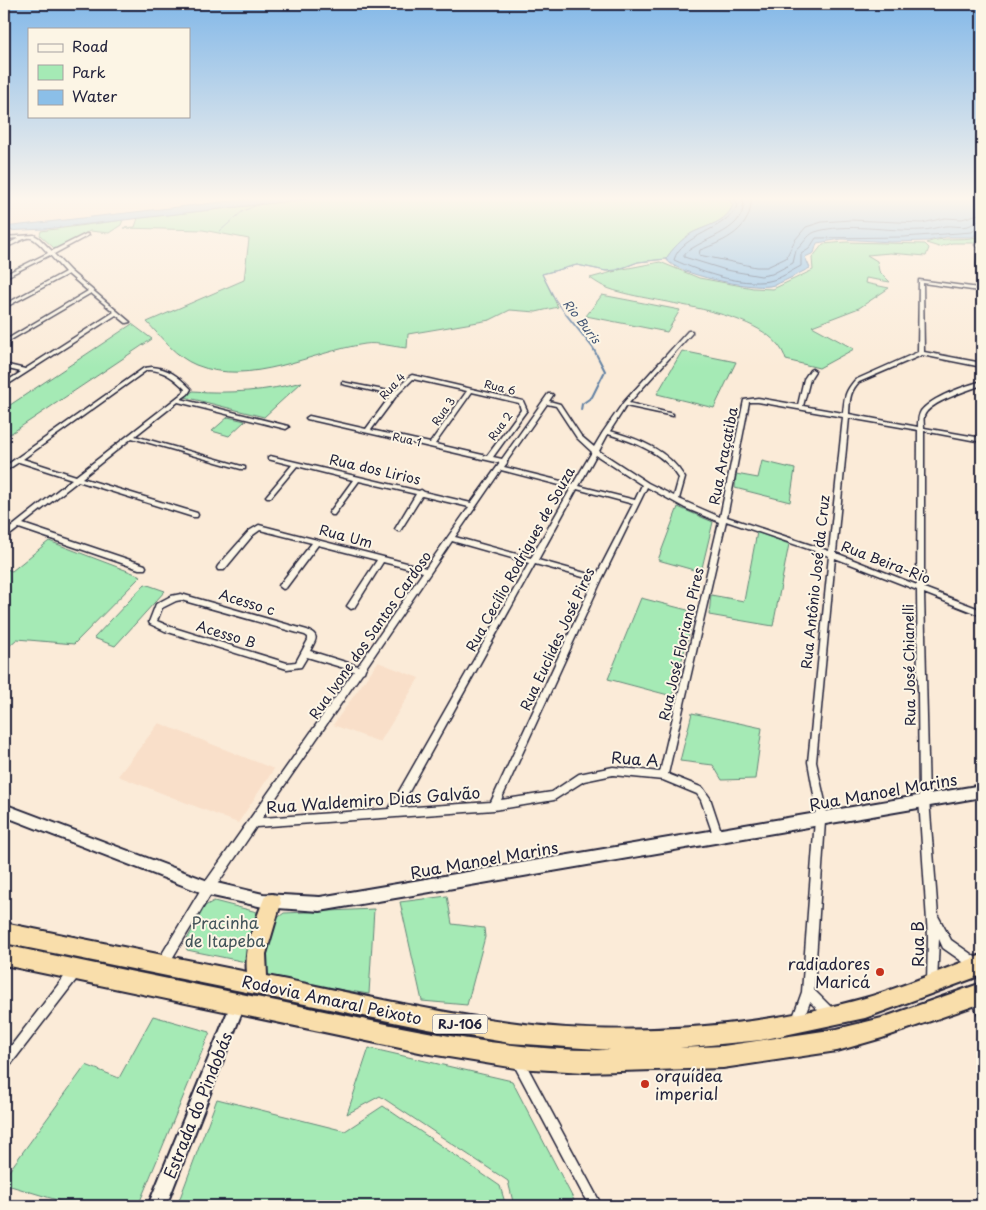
<svg xmlns="http://www.w3.org/2000/svg" width="986" height="1210" font-family="'Playpen Sans',sans-serif">
	<rect width="100%" height="100%" fill="#fbebd8"/>
	<filter id="ink" filterUnits="userSpaceOnUse"><feTurbulence type="fractalNoise" baseFrequency=".02" numOctaves="2"/><feDisplacementMap in="SourceGraphic" scale="10" xChannelSelector="R" yChannelSelector="G"/><feConvolveMatrix kernelMatrix="1 2 1 2 8 2 1 2 1" color-interpolation-filters="sRGB"/></filter>
	<g filter="url(#ink)">
		<path fill="#f9dfc9" d="M4,198H257L4,227Z
			M378,662L419,678L380,742L333,725Z
			M159,723L274,769L238,823L118,776Z"/>
		<path fill="#a5eab5" stroke="#648678" d="M317,198H728L733,205C726,223 708,225 692,233C682,239 672,249 666,259L638,262L618,270L660,262L699,278L753,288L773,289L813,270L812,258L823,244L846,242L925,244L929,248L926,256L890,253L867,255L877,261L879,271L890,282L866,278L865,283L889,288L859,308L812,326L854,349L819,368L786,360C772,308 654,305 610,289C603,287 596,282 590,278L616,271H606L577,265L542,274L558,307L536,312L510,310L490,320L408,334L407,348C394,347 377,342 365,344C310,352 251,387 196,365C176,357 161,337 147,322L244,280L249,239L203,230L123,228L135,227L138,218Z
			M123,220L121,225L109,233L90,231L55,249L40,235L41,231Z
			M979,233H982V243H952L939,247L926,243C943,236 960,241 977,237Z
			M602,295L680,310L667,332L586,316Z
			M132,324L152,339L4,438V409Z
			M682,351L736,362L714,408L657,394Z
			M302,382L264,417L185,397L193,391C229,394 267,391 302,382Z
			M228,417L245,421L229,436L212,431Z
			M762,461L795,469L790,502L735,488L736,474L758,478Z
			M678,507L713,522L701,572L658,560Z
			M757,532L789,544L773,626L709,615L711,595L744,601Z
			M49,541L141,576L74,644L17,639L8,647L4,645V568L12,571Z
			M145,584L165,591L115,646L94,638Z
			M641,598L695,612L672,696L608,679Z
			M692,713L762,728L755,779L722,780L713,765L680,761Z
			M447,896L452,924L484,928L485,937L467,1005L422,1001L400,902Z
			M214,901L257,912L263,920L252,954L246,962L187,950L185,943L205,906Z
			M374,909L369,994L267,978L260,962L272,922L284,913Z
			M153,1016L210,1032L138,1206H77L4,1184V1178L86,1065L119,1078Z
			M369,1048L512,1081L577,1206H514L508,1181L380,1096L347,1114Z
			M217,1099L345,1131L383,1106L500,1186L506,1206H177Z"/>
		<path fill="#8bbfe8" stroke="#6180a3" d="M257,198H317L45,229L4,231V227Z
			M728,198H982V232L972,237H946L928,241L891,242L842,239L817,243L814,253L805,257L810,268C799,273 781,284 770,286C751,289 676,275 666,259C672,249 682,239 692,233C707,225 726,223 733,205Z"/>
		<g fill="none" stroke-linecap="round" stroke-linejoin="round">
			<path stroke="#4c6180" stroke-width="1" d="M734,198L738,205C724,232 681,234 674,260C701,272 739,286 769,281C780,279 791,271 801,266V254L809,249L816,238L904,237L972,232L977,227H982
				M743,198C749,231 705,236 684,254V257L726,270L761,276L772,274L793,263L796,250C803,245 807,235 815,232C846,222 889,232 922,230C930,230 937,227 945,226C952,225 962,228 968,226C974,224 975,221 982,221
				M751,198C753,229 725,241 700,250L699,255L756,267H767L786,258L795,240L806,227L822,222L850,220L922,223L945,218L962,219L982,213"/>
			<path stroke="#6180a3" stroke-width="1" d="M220,231L243,211L262,203
				M566,315L555,299L542,274L577,265L606,271L616,270L638,262L666,259"/>
			<path stroke="#6180a3" stroke-width="2" d="M565,313L593,348L605,371L592,397L582,404L581,410"/>
			<defs>
				<path id="street" d="M86,234L89,235L54,254L70,271L130,322L126,323L116,315L4,387V383L21,372L4,368V364L25,369L114,312L91,293L4,344V341L88,291L68,274L4,308V305L65,272L50,255L4,278V275L48,253C26,228 30,239 4,248V246L19,238L4,239V237L34,235L39,238L52,251Z
					M982,243V245L981,246L982,247L981,264L982,295L980,294L979,291L923,283L924,352L982,363V367L922,355L859,382C849,393 850,400 849,414L918,427C918,421 918,416 921,411C932,397 965,386 982,381V385C969,390 929,402 924,416C923,420 924,424 924,428L982,438V442L924,431V588L982,610V616L924,593L929,799L938,916L951,940L981,961L982,965L981,969L977,970L973,969L943,948L939,939L937,983L936,987L932,988L928,987L927,983L928,937L919,799L917,590L835,558L816,762L826,806L814,990L834,1010L836,1014L834,1018L830,1020L826,1018L810,1002L802,1024L798,1026L794,1024L792,1020L802,992L816,806L808,762L829,556L726,521L668,774L703,788L710,798L723,837L721,840L718,842L715,840L701,800L697,794L663,780L613,775L584,781L554,800L494,810L256,827L212,892L167,967L163,968L159,967L158,963L159,959L204,884L354,671L307,657L301,667L287,669L165,631L150,624L149,622L156,604L171,596L181,594L307,630C321,635 315,641 310,651L358,666L423,572L383,562L354,608L351,609L347,606L377,560L318,545L286,588L283,589L279,586L280,584L312,543L260,530L253,535L224,570H218L217,568L218,566L249,531L259,525L426,568L469,507L422,496L400,531H398L395,529L416,494L359,481L334,515H332L329,513L353,480L297,466L271,497H267L266,496L267,495L292,465L268,459V457L270,456L419,491L421,490L424,492L471,503L500,463L307,419L306,418L309,416L366,429L391,395L342,384V382L394,392L410,376L412,375L523,401L527,410L493,457L502,459L548,394H552L553,395L549,401L560,404L581,436L594,447L603,432L623,403L688,331H692V333L629,403L673,414V416L626,406L610,431C639,439 669,450 685,478L679,499L720,517L744,400L758,398L798,405L804,379L810,370L812,369L815,371L810,379L803,406L843,413C845,397 844,393 855,380L918,352L919,280L979,288L977,264L978,247L975,245ZM413,379L467,391L430,443L371,430L397,395ZM472,392L519,403L521,410L487,456L435,444ZM749,402H758L843,417L829,551L727,517ZM547,404L556,406L577,438L592,452L573,484L504,467L507,463V461ZM849,418L918,430L917,585L836,553ZM608,434C635,442 664,453 679,478L674,496L648,483L599,451ZM596,455L642,485L635,500L579,486ZM501,470L571,488L531,558L455,537ZM647,487L685,508L719,522L660,772L613,767L579,774L552,792L501,800L602,579ZM577,489L633,504L596,576L538,560ZM452,541L529,563L389,809L262,818L362,673L364,672L365,669ZM535,564L594,580L491,802L400,808ZM181,600L305,635L308,637V640L296,662L287,663L171,627L157,621L162,608L176,601Z
					M152,367C168,368 179,377 190,388L191,389L188,394L181,399L288,426L289,427L286,429L178,402L135,436L245,467V469H241L132,438L82,478L197,513L198,515L197,517H193L78,481L23,524L145,565L146,567L145,569H139L19,528L6,538H4V533L72,479L19,462L4,472V467L144,368ZM147,370C163,369 175,379 185,389L184,392L76,476L23,459Z
					M75,967L79,968L80,972L79,976L8,1068L4,1070V1055L71,968Z
					M976,990L980,992L982,997V1016L978,1014L970,996L972,992Z
					M518,1055L522,1057L602,1206H589L514,1065L512,1061L514,1057Z"/>
				<path id="secondary" d="M982,785V797L320,911L263,907L208,895L4,816V804L208,881L263,894L320,897Z
					M238,997L243,999L245,1004L166,1206H148L233,999Z"/>
				<path id="highway" d="M272,894L279,896L281,903L266,954L267,976C348,992 428,1011 509,1022C618,1038 758,1028 865,998C904,987 943,969 982,955V975L865,1018L761,1040L680,1048L723,1046L837,1029L882,1018L982,983V1003L882,1038L837,1051L723,1068L585,1072L516,1068L424,1053L4,965V945C109,967 214,988 319,1010C415,1030 512,1052 611,1050L510,1043L428,1029L4,943V923L247,972C244,946 256,920 265,896Z"/>
			</defs>
			<use href="#street" stroke="#22223b" stroke-width="3"/>
			<use href="#secondary" stroke="#22223b" stroke-width="4"/>
			<use href="#highway" stroke="#22223b" stroke-width="4"/>
			<use href="#street" fill="#fcf5e5" fill-rule="evenodd"/>
			<use href="#secondary" fill="#fcf5e5" fill-rule="evenodd"/>
			<use href="#highway" fill="#f9deab" fill-rule="evenodd"/>
		</g>
	</g>
	<linearGradient id="sky" x2="0" y2="1"><stop stop-color="#83b8e8"/><stop offset="0.54" stop-color="#fdf6ed"/><stop offset="1" stop-color="#fdf6ed" stop-opacity="0"/></linearGradient>
	<rect width="986" height="368" fill="url(#sky)"/>
	<g fill="#c8321e" stroke="#fcf5e5" stroke-width="2">
		<circle cx="880" cy="972" r="5"/>
		<circle cx="645" cy="1084" r="5"/>
	</g>
	<g text-anchor="middle" dominant-baseline="central" stroke-width="4" stroke-linejoin="round" paint-order="stroke">
		<g font-size="11" fill="#22223b" stroke="#fcf5e5">
			<text transform="translate(392 386) rotate(-47)">Rua 4</text>
			<text transform="translate(500 387) rotate(14)">Rua 6</text>
			<text transform="translate(443 411) rotate(-55)">Rua 3</text>
			<text transform="translate(500 426) rotate(-54)">Rua 2</text>
			<text transform="translate(407 439) rotate(12)">Rua 1</text>
		</g>
		<g font-size="12" font-style="italic" fill="#475978" stroke="#fcf5e5">
			<text transform="translate(582 321) rotate(52)">Rio Buris</text>
		</g>
		<rect fill="#fcf5e5" stroke="#63616e" stroke-width="1" x="432.5" y="1014.5" width="55" height="19" rx="4"/>
		<g font-size="12" font-weight="bold" fill="#22223b">
			<text x="460" y="1024">RJ-106</text>
		</g>
		<g font-size="14" fill="#22223b" stroke="#fcf5e5">
			<text transform="translate(723 456) rotate(-79)">Rua Araçatiba</text>
			<text transform="translate(375 469) rotate(13)">Rua dos Lirios</text>
			<text transform="translate(346 536) rotate(15)">Rua Um</text>
			<text transform="translate(520 559) rotate(-61)">Rua Cecílio Rodrigues de Souza</text>
			<text transform="translate(886 562) rotate(21)">Rua Beira-Rio</text>
			<text transform="translate(815 582) rotate(-84)">Rua Antônio José da Cruz</text>
			<text transform="translate(247 602) rotate(17)">Acesso c</text>
			<text transform="translate(226 634) rotate(17)">Acesso B</text>
			<text transform="translate(370 635) rotate(-55)">Rua Ivone dos Santos Cardoso</text>
			<text transform="translate(557 639) rotate(-65)">Rua Euclides José Pires</text>
			<text transform="translate(681 644) rotate(-77)">Rua José Floriano Pires</text>
			<text transform="translate(909 665) rotate(-91)">Rua José Chianelli</text>
		</g>
		<g font-size="16" fill="#22223b" stroke="#fcf5e5">
			<text transform="translate(635 758) rotate(4)">Rua A</text>
			<text transform="translate(883 791) rotate(-10)">Rua Manoel Marins</text>
			<text transform="translate(373 799) rotate(-4)">Rua Waldemiro Dias Galvão</text>
			<text transform="translate(484 859) rotate(-10)">Rua Manoel Marins</text>
			<text transform="translate(917 944) rotate(-90)">Rua B</text>
			<text transform="translate(332 999) rotate(12)">Rodovia Amaral Peixoto</text>
			<text transform="translate(197 1105) rotate(-68)">Estrada do Pindobás</text>
		</g>
		<g font-size="16" fill="#43545a" stroke="#fcf5e5">
			<text x="225" y="922">Pracinha<tspan x="225" dy="18">de Itapeba</tspan></text>
		</g>
		<g font-size="16" fill="#22223b" stroke="#fcf5e5" text-anchor="end">
			<text x="870" y="963">radiadores<tspan x="870" dy="18">Maricá</tspan></text>
			<text x="655" y="1075" text-anchor="start">orquídea<tspan x="655" dy="18">imperial</tspan></text>
		</g>
	</g>
	<rect width="986" height="1210" fill="none" stroke="#fcf5e5" stroke-width="20"/>
	<rect x="10" y="10" width="966" height="1190" fill="none" stroke="#22223b" stroke-width="2" filter="url(#ink)"/>
	<rect x="28" y="28" width="162" height="90" fill="#fcf5e5" stroke="#a5a1a1"/>
	<rect x="38" y="44" width="25" height="8" fill="#fcf5e5" stroke="#a5a1a1"/>
	<text x="72" y="52" font-size="15" fill="#22223b">Road</text>
	<rect x="38" y="65" width="25" height="15" fill="#a5eab5" stroke="#a5a1a1"/>
	<text x="72" y="78" font-size="15" fill="#22223b">Park</text>
	<rect x="38" y="90" width="25" height="15" fill="#8bbfe8" stroke="#a5a1a1"/>
	<text x="72" y="102" font-size="15" fill="#22223b">Water</text>
</svg>
